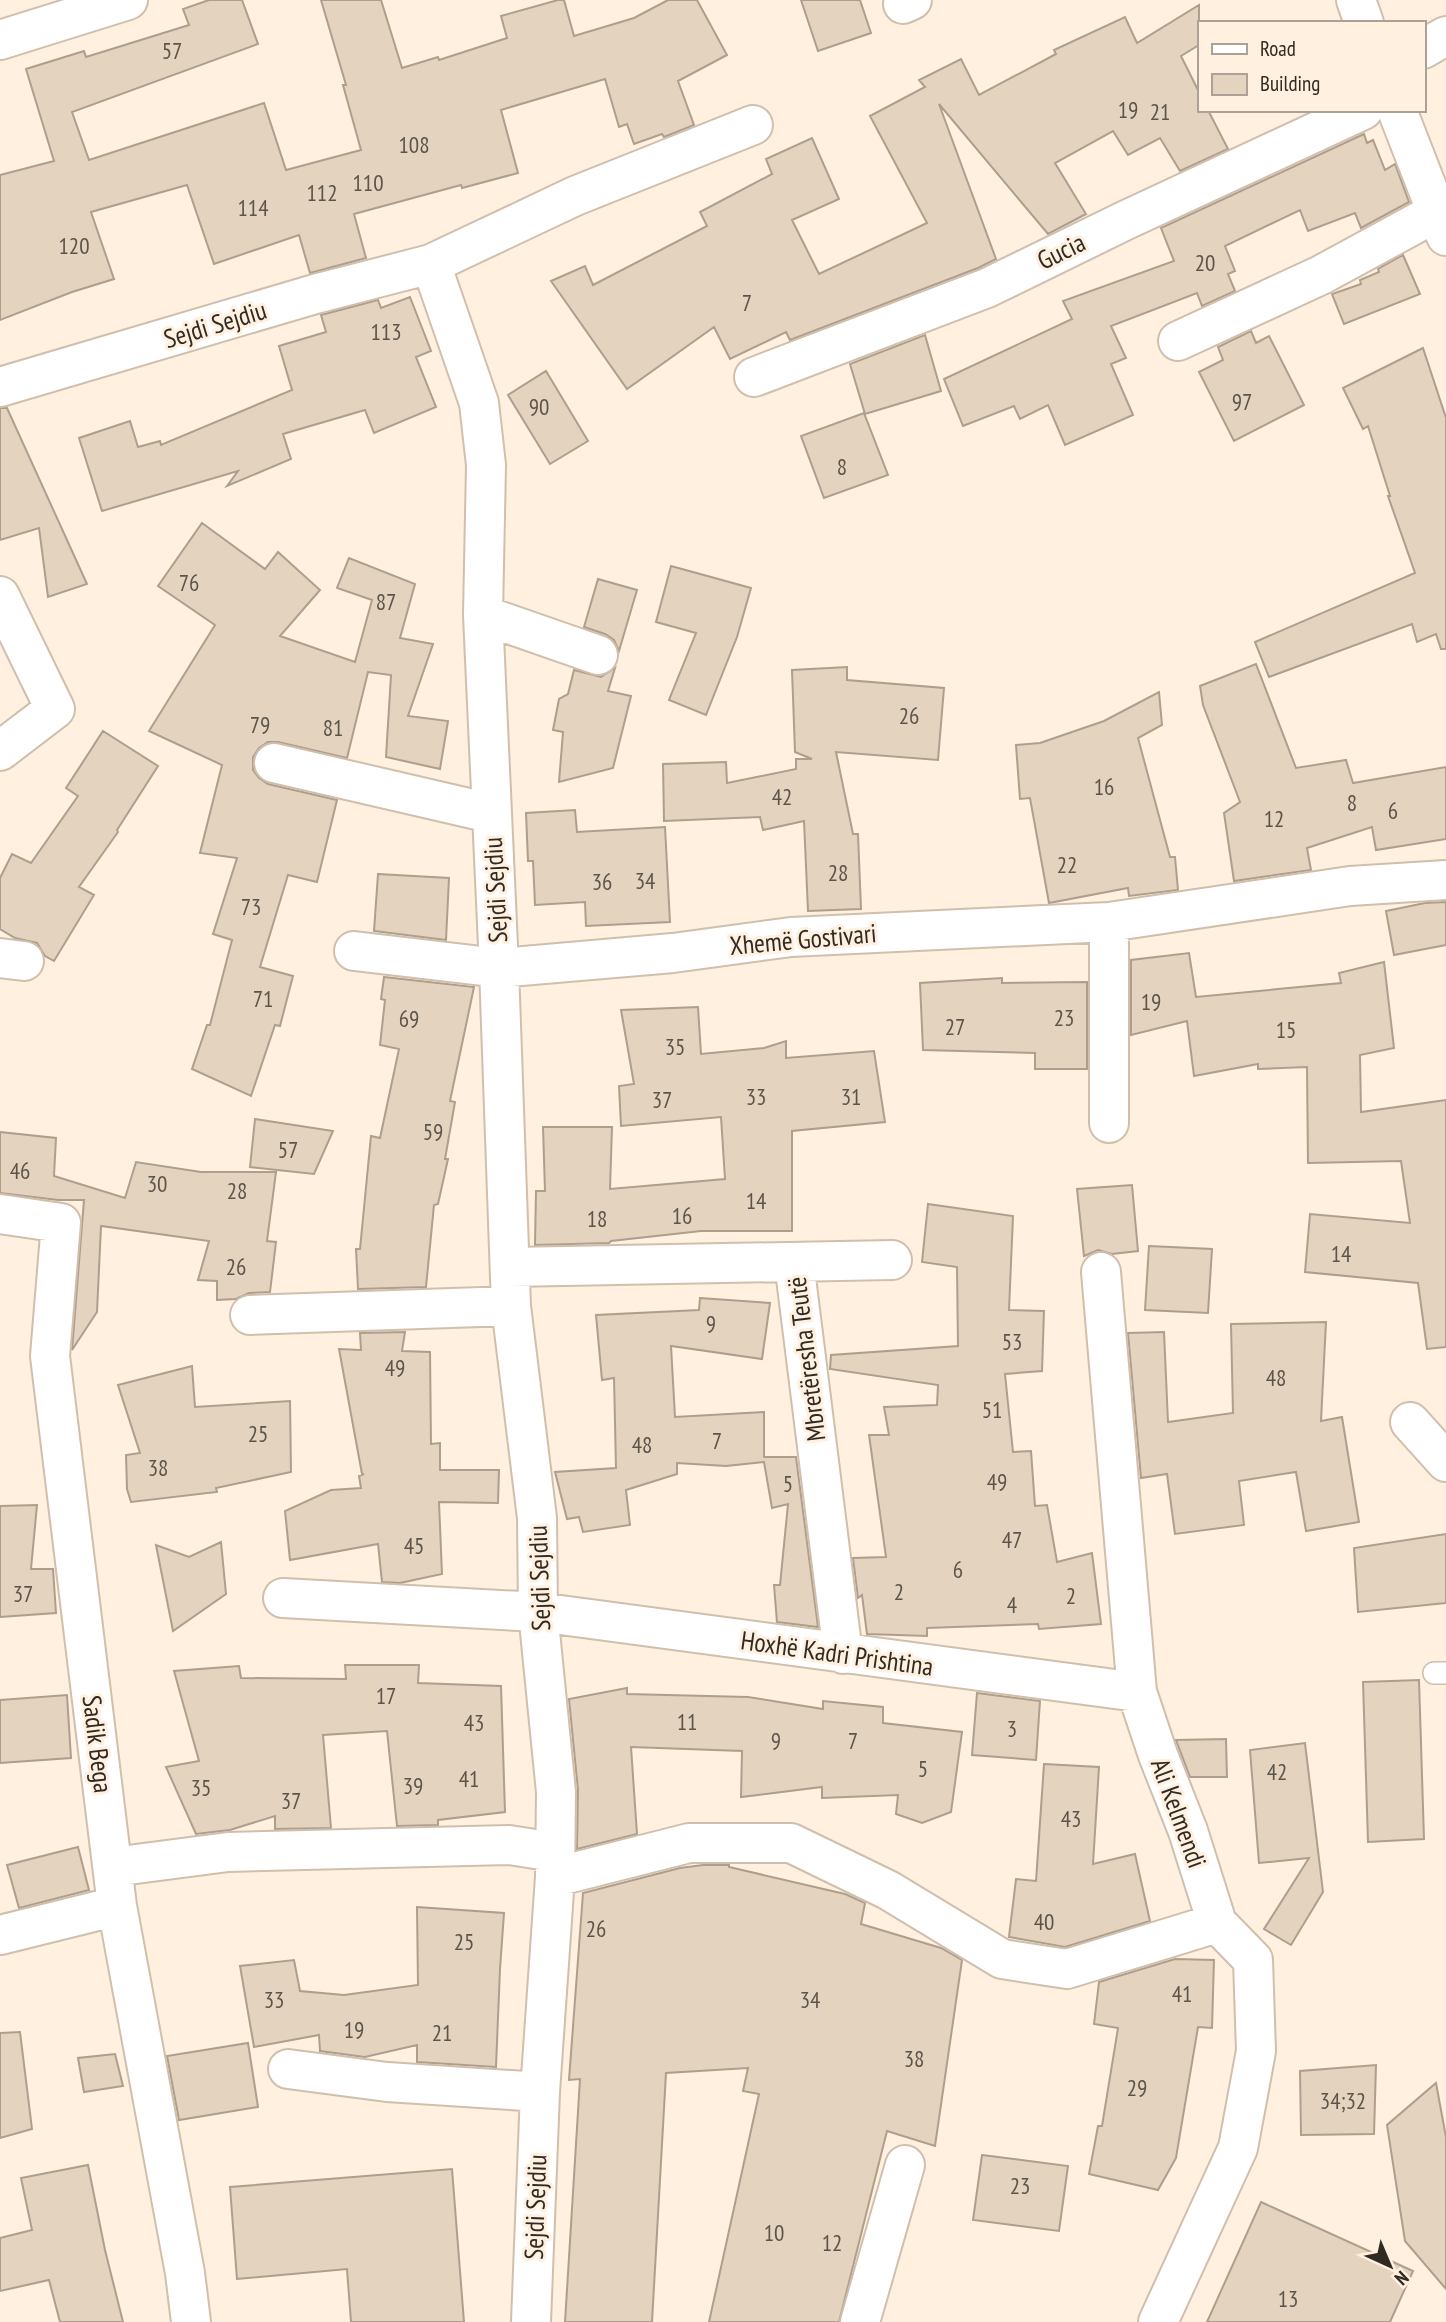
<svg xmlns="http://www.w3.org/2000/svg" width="1446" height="2322" font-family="'PT Sans Narrow',sans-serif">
	<rect width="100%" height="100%" fill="#fff0e0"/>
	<path fill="#e4d3bf" stroke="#af9e8c" stroke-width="2" d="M209,0H242L258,44L72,112L89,160L264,103L286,170L361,150L343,85H346L321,0H381L402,68L438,57L439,60L507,38L501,16L558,0H564L574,36L634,18L668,0H697L727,55L678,81L694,125L664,137L662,134L634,144L627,124L619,127L605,79L501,110L518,173L462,188L461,185L354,214L366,258L310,273L299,235L214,264L187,185L91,212L114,279L72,292L0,320V175L54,161L26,69L84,51L86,57L189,25L183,9Z
		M801,0H860L871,33L818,51Z
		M1199,5V45L1181,56L1199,92V110H1208L1228,149L1180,171L1160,138L1128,155L1113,131L1055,163L1086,214L1048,234L939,104L996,259L978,268L790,340L786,332L730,359L714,327L627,389L551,281L585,266L593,285L707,226L700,212L772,174L766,159L812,138L839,199L792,220L819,274L927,223L870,116L925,87L919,80L961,59L979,95L1056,54L1054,50L1125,17L1137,43Z
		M1364,134L1367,143L1373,140L1385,170L1395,164L1409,202L1361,228L1355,213L1308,231L1300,210L1225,246L1235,271L1228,274L1235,291L1202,306L1197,293L1111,326L1126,358L1111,364L1133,415L1065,445L1048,405L1020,419L1014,406L963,426L944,379L1072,319L1063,301L1174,261L1161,228Z
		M1403,255L1420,294L1344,324L1332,294L1361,284L1360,280L1379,272L1378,269Z
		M410,297L431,351L416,357L436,407L374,433L365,410L283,434L291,459L227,486L238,471L102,511L79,438L130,421L138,447L160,441L161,445L292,390L279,346L326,332L321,315L378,300L381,308Z
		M1251,331L1256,343L1269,336L1304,405L1234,441L1199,372L1223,360L1218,347Z
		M925,335L941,391L865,414L850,364Z
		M1423,348L1446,418V649H1441L1436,634L1417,642L1412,624L1269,677L1255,642L1415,573L1388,496H1390L1368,426L1363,429L1343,388Z
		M546,371L588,441L550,464L508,395Z
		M0,408H7L87,584L48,597L39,528L0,540Z
		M864,413L888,475L824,498L801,436Z
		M202,523L265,569L278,552L320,590L280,636L355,662L372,600L337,588L349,558L415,584L400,638L433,644L408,716L448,721L440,769L386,757L391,675L368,672L347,758L278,742H268L259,748L253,757V770L259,778L268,784L337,800L317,882L288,875L260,967L293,976L280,1026L275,1025L251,1096L192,1069L207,1025H210L232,940L213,934L237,858L200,853L222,765L149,731L215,625L158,586Z
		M671,566L751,588L737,637L706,715L669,700L696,633L656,622Z
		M598,579L637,590L619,651L614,640L605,634L584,627Z
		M1256,664L1296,768L1346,760L1353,783L1446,767V839L1376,850L1372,827L1307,848L1311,870L1234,881L1224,813L1240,802L1203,705L1200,686Z
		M847,667V680L944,688L938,760L836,752L853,834H858L861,909L808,911L804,821L763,830L760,817L664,821L663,764L726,762L727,783L796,769V759H812L795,752L792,670Z
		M615,668L608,691L631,696L613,768L559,782L563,732L553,730L559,699L568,694L574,670L601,677Z
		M1159,692L1162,725L1138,738L1170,857H1175L1178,890L1129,896L1128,888L1049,903L1030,798L1020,799L1016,745L1040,743L1104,721Z
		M103,731L158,766L117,830L118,832L79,887L94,895L54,961L45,956L37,943L15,938L0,929V878L12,854L31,863L78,796L66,788Z
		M575,810L577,832L665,827L670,922L586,926L585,902L535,905L533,861H528L526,813Z
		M378,874L449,878L446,940L374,931Z
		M1446,902V945L1394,955L1386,911L1425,903Z
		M1189,953L1196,997L1341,983L1339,973L1384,962L1394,1048L1360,1055L1361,1112L1446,1100V1347L1427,1349L1418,1283L1305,1272L1310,1214L1410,1223L1401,1161L1308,1163L1307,1067L1258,1069V1064L1194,1076L1187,1021L1131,1035V960Z
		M384,977L474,987L450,1101L455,1102L445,1159H448L438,1204L434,1205L426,1287L358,1289L356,1249H360L371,1136L380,1138L399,1049L380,1045L385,1000L381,999Z
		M1002,978V983L1087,982V1069H1035V1053L923,1050L920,983Z
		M698,1007L701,1054L764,1048L786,1041V1058L874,1051L885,1122L792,1131V1231H701L611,1241L609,1243L535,1245L536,1191H545L543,1127H612L610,1189L725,1179L721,1117L621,1126L619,1086L634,1084L621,1010Z
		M255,1119L333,1131L314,1174L250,1167Z
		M0,1132L56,1138L54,1176L125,1198L136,1162L201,1172H276L267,1241L276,1242L270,1292L249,1293L236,1299L217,1300V1281L198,1280L209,1241L101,1226L97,1312L72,1350L84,1200H58L0,1193Z
		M1132,1185L1138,1251L1112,1254L1098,1250L1084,1256L1077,1189Z
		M928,1204L1013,1216L1009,1310L1044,1311L1042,1371L1005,1374L1013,1452L1031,1451L1035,1506L1047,1505L1057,1562L1092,1553L1101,1624L1039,1629L1038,1624L927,1628V1636L867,1634L862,1595L858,1598L853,1558L886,1557L869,1435H889L884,1407L937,1405L938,1385L830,1369L831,1355L958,1346L957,1267L922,1262Z
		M1149,1246L1212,1249L1208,1313L1145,1310Z
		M700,1298L770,1303L762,1359L671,1346L675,1417L764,1412V1457H796L818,1627L777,1622L774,1585H780L788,1504L772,1508L764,1462L726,1466L677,1463V1474L626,1490L630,1525L583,1532L579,1517L567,1519L555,1472L616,1468L614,1378L602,1380L596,1315L699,1310Z
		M1326,1322L1321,1421L1342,1417L1359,1522L1306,1531L1296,1472L1239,1481L1244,1525L1175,1534L1167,1474L1141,1478L1128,1333L1164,1332L1168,1422L1233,1413L1231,1324Z
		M405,1332L402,1351L430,1352L431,1444L440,1443V1470H499L498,1503L439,1502L442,1574L400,1583L382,1582L378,1544L290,1560L285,1511L331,1490L361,1488L359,1476L364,1474H362L339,1349L361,1350L360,1333Z
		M192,1366L195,1407L290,1401L291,1472L216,1488L217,1492L131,1502L127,1489L126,1455L140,1453L118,1385Z
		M37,1505L31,1569H53L56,1613L0,1617V1506Z
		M1446,1534V1603L1358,1612L1354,1548Z
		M221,1542L226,1594L173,1631L156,1545L189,1557Z
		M345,1665H419L418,1683L501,1686L505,1812L438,1820V1825L397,1826L387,1731L323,1735L331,1828L275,1829V1816L230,1830L196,1834L166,1767L199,1761L174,1671L239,1666L241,1678L346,1679Z
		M1419,1680L1424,1839L1368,1842L1363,1682Z
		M627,1688V1694L748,1697L823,1709V1701L883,1707V1723L962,1732L951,1812L922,1823L896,1814L898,1795L822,1798V1787L741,1797L742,1751L631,1747L637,1834L577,1849L578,1790L569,1699Z
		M977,1693L1040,1701L1036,1760L972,1755Z
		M67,1695L71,1758L0,1763V1700Z
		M1226,1739L1227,1777H1190L1176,1740Z
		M1305,1743L1323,1892L1291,1945L1264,1929L1309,1858L1259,1863L1250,1750Z
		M1044,1764L1099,1767L1093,1864L1135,1854L1150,1921L1065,1947L1009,1937L1016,1879L1036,1881Z
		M78,1847L89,1890L19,1908L7,1865Z
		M703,1865H729V1867L845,1894L865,1903L861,1924L941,1948L962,1960L935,2146L887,2131L839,2322H709L759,2094L743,2091L748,2068L666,2073L652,2322H565L580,2079L569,2080L583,1893L680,1868Z
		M417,1907L504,1913L500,1969L496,2067L417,2062V2045L365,2057L320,2051L319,2035L254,2047L240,1966L294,1960L300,1991L344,1995L418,1985Z
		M1175,1959L1214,1960L1212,2028L1198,2027L1176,2158L1158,2190L1089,2174L1098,2126H1102L1118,2028L1094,2024L1099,1982Z
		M20,2032L32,2129L0,2138V2033Z
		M248,2043L258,2107L179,2120L167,2056Z
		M115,2054L123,2086L84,2092L78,2058Z
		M1376,2065L1374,2134L1301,2135L1300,2071Z
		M1436,2083L1446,2137V2289L1405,2241L1387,2125Z
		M982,2155L1068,2166L1059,2231L973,2220Z
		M88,2165L105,2250L123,2322H60L49,2280L0,2291V2238L32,2230L21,2178Z
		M452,2169L464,2322H351L347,2269L237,2279L230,2187Z
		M1261,2202L1413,2271L1390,2322H1207Z"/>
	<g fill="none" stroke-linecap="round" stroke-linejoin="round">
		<defs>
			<path id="lane" d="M1434,1673H1446"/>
			<path id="street" d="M903,4L912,0
				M0,40L128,0
				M1423,49L1446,36
				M431,264L479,403L486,465L483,615L499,968L511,1306L537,1518L538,1612L556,1792L555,1877L540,2092L531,2322
				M1178,341L1321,275L1437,212
				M754,377L987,288L1124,221L1363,110
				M0,387L315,294L431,264L575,196L753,125
				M0,596L55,709L0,751
				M483,615L598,655
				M274,763L490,813
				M1109,922V1123
				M354,951L499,968L673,953L791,937L1109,922L1350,886L1446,880
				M0,958L24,961
				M0,1214L61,1223L50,1356L117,1906L185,2273L191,2322
				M794,1262L843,1654
				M510,1267L892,1260
				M1101,1272L1137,1692L1158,1755L1188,1831L1217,1923L1253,1960L1256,2051L1238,2148L1158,2322
				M250,1315L511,1306
				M1410,1422L1446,1462
				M283,1598L538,1612L1137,1692
				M113,1867L228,1852L509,1845L554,1852
				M555,1877L689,1843H791L888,1890L1002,1959L1067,1969L1217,1923
				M0,1935L117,1906
				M288,2069L387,2082L540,2092
				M860,2322L905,2165"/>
			<path id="secondary" d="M1356,0L1364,23
				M1397,110L1446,236"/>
		</defs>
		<use href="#lane" stroke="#d0bfac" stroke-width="24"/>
		<use href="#street" stroke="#d0bfac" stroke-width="42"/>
		<use href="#secondary" stroke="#d0bfac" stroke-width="42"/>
		<use href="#lane" stroke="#fff" stroke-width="21"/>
		<use href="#street" stroke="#fff" stroke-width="38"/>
		<use href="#secondary" stroke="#fff" stroke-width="38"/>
	</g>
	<g text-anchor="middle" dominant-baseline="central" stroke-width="6" stroke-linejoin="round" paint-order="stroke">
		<g font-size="23" fill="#5d5449">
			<text x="172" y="50">57</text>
			<text x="1128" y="109">19</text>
			<text x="1160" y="111">21</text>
			<text x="414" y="144">108</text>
			<text x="368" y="182">110</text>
			<text x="322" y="192">112</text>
			<text x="253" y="207">114</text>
			<text x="74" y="245">120</text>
			<text x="1205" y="262">20</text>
			<text x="747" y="302">7</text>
			<text x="386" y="331">113</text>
			<text x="1242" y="401">97</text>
			<text x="539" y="406">90</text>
			<text x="842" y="466">8</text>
			<text x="189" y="582">76</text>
			<text x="386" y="601">87</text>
			<text x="909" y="715">26</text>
			<text x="260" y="724">79</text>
			<text x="333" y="727">81</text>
			<text x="1104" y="786">16</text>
			<text x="782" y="796">42</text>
			<text x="1352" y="802">8</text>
			<text x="1393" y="810">6</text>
			<text x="1274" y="818">12</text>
			<text x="1067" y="864">22</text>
			<text x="838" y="872">28</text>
			<text x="645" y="880">34</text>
			<text x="602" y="881">36</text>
			<text x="251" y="906">73</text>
			<text x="263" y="998">71</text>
			<text x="1151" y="1001">19</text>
			<text x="1064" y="1017">23</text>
			<text x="409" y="1018">69</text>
			<text x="955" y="1026">27</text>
			<text x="1286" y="1029">15</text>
			<text x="675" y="1046">35</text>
			<text x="756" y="1096">33</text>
			<text x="851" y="1096">31</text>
			<text x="662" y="1099">37</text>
			<text x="433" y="1131">59</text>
			<text x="288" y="1149">57</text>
			<text x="20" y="1170">46</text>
			<text x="157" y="1183">30</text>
			<text x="237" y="1190">28</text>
			<text x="756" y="1200">14</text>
			<text x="682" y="1215">16</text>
			<text x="597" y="1218">18</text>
			<text x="1341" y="1253">14</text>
			<text x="236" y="1266">26</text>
			<text x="711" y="1323">9</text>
			<text x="1012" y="1341">53</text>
			<text x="395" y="1367">49</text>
			<text x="1276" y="1377">48</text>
			<text x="992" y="1409">51</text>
			<text x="258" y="1433">25</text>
			<text x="717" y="1440">7</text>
			<text x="642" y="1444">48</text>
			<text x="158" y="1467">38</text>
			<text x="997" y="1481">49</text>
			<text x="788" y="1483">5</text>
			<text x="1012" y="1539">47</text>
			<text x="414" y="1545">45</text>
			<text x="958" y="1569">6</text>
			<text x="899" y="1591">2</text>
			<text x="23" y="1593">37</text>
			<text x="1071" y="1595">2</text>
			<text x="1012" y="1604">4</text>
			<text x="386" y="1695">17</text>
			<text x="687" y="1721">11</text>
			<text x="474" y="1722">43</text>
			<text x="1012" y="1728">3</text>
			<text x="776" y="1740">9</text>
			<text x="853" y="1740">7</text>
			<text x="923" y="1768">5</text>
			<text x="1277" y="1771">42</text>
			<text x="469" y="1778">41</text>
			<text x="413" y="1785">39</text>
			<text x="201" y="1787">35</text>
			<text x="291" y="1800">37</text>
			<text x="1071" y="1818">43</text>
			<text x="1044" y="1921">40</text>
			<text x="596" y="1928">26</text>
			<text x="464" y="1941">25</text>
			<text x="1182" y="1993">41</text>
			<text x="274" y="1999">33</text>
			<text x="810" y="1999">34</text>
			<text x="354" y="2029">19</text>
			<text x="442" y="2032">21</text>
			<text x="914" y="2058">38</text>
			<text x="1137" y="2087">29</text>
			<text x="1343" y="2100">34;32</text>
			<text x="1020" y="2185">23</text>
			<text x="774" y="2232">10</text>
			<text x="832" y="2242">12</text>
			<text x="1288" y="2298">13</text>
		</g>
		<g font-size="26" fill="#302a22" stroke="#fff0e0">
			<text transform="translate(1061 251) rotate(-26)">Gucia</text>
			<text transform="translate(215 324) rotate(-17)">Sejdi Sejdiu</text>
			<text transform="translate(495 890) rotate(-93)">Sejdi Sejdiu</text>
			<text transform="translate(803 939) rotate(-5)">Xhemë Gostivari</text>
			<text transform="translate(806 1359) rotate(-97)">Mbretëresha Teutë</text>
			<text transform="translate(539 1578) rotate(-92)">Sejdi Sejdiu</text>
			<text transform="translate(837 1653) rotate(8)">Hoxhë Kadri Prishtina</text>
			<text transform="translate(98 1744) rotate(83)">Sadik Bega</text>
			<text transform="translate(1179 1813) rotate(70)">Ali Kelmendi</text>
			<text transform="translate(535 2207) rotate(-88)">Sejdi Sejdiu</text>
		</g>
	</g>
	<rect x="1198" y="21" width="228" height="91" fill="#fff0e0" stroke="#aca194" stroke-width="2"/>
	<rect x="1212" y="44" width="35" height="10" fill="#ffffff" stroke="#aca194" stroke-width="2"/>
	<text x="1260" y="56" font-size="21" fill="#302a22">Road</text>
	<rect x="1212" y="74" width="35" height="21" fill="#e4d3bf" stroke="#aca194" stroke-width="2"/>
	<text x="1260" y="91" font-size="21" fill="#302a22">Building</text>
	<g transform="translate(1390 2266) rotate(136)" stroke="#fff0e0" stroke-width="5" paint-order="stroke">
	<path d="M0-5L12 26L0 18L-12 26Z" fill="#302a22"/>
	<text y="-10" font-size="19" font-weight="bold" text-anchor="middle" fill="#302a22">N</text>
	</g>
</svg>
